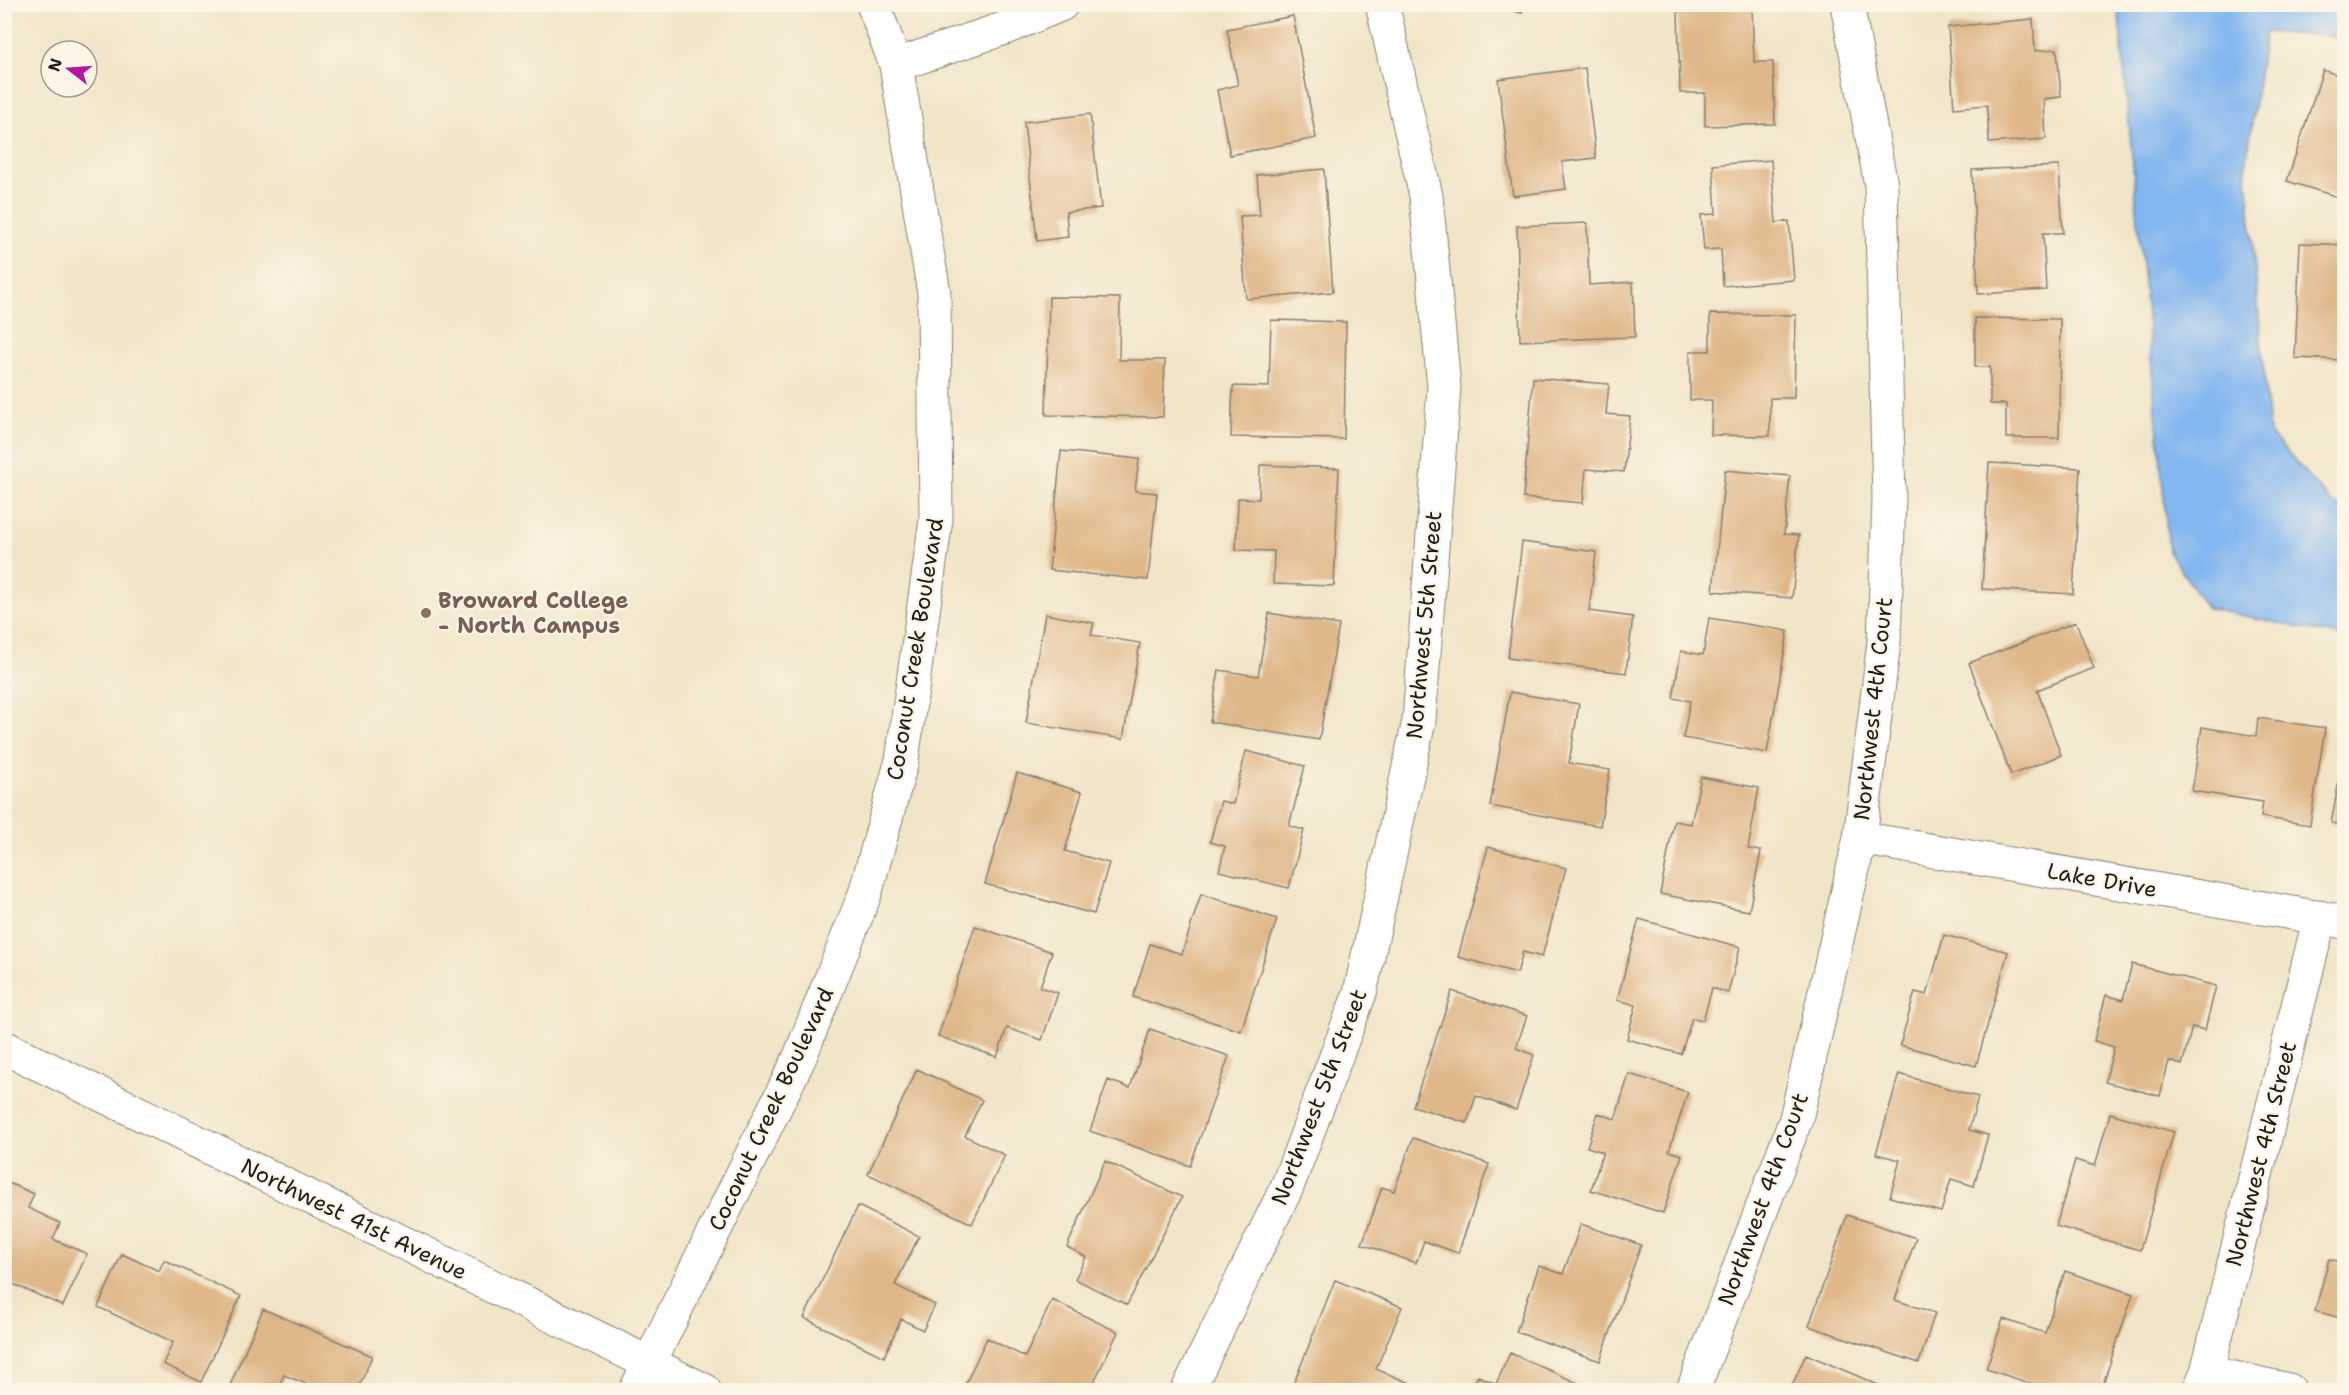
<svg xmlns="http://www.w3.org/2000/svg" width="2349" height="1395" font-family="'Shantell Sans',sans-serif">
	<rect width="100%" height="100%" fill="#fcf5e5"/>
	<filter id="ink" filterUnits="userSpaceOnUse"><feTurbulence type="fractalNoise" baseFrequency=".0167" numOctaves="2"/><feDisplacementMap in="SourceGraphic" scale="12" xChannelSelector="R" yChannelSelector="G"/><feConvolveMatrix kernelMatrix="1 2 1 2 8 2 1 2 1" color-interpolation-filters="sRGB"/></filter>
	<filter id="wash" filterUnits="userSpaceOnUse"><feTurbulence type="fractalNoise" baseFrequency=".008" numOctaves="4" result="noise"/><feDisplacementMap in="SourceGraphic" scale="24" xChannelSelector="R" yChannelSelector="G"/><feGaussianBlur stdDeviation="1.35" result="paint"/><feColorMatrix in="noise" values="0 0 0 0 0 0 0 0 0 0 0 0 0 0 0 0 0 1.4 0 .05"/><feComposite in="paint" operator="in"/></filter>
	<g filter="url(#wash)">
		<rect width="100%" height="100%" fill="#f1e5c8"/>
		<path fill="#82b6f0" stroke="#4f6986" stroke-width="1.5" d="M2118,5H2344V37L2265,32L2246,166L2269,432L2332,503L2344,508V637L2207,608L2169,552Z"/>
		<g id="blocks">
			<path fill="#dfb788" d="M1491,4H1524L1522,13Z
				M1752,7L1754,62H1773L1775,124L1705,126V93H1680L1678,9Z
				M1293,16L1316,138L1230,155L1217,90L1238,85L1227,29Z
				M2033,19L2035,51L2057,49L2061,97L2044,99L2046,139L1989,143L1987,105L1954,108L1948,27Z
				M1585,68L1596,158L1562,162L1566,189L1513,196L1498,79Z
				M2323,70L2344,77V199L2287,181Z
				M1090,114L1101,208L1066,212L1068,237L1037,241L1024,122Z
				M1771,160L1776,223L1789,221L1794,280L1723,286L1721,249L1704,250L1701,215L1716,214L1713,165Z
				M2059,166L2063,233H2043L2046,290L1978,294L1972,170Z
				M1324,169L1333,292L1246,299L1240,216L1260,215L1257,175Z
				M1587,223L1589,285L1633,282L1635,337L1520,341L1517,226Z
				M2300,243L2344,245V360L2295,358Z
				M1049,297L1120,298L1119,360H1165L1163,417L1046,415Z
				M1710,314L1796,315L1794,398H1770V436L1711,435L1712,400H1690V351H1710Z
				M1975,318L2060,319L2059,438H2006V404H1990V367H1975Z
				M1271,320L1346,322L1344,439L1231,437L1233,386L1269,387Z
				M1533,378L1609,384L1606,414L1630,416L1624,472L1586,469L1583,503L1523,498Z
				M1061,451L1139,459L1135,491L1157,493L1148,580L1049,570Z
				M1989,463L2080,468L2073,594L1982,589Z
				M1260,465L1339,468L1334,586L1273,584L1274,551L1236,550L1238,498L1259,499Z
				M1725,470L1790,476L1784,534L1799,535L1792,598L1713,591Z
				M1522,542L1596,552L1589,611L1633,617L1626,673L1508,658Z
				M1269,613L1339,625L1319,740L1210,722L1219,670L1258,676Z
				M1045,614L1094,623L1091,635L1140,643L1123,739L1026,723Z
				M1709,618L1788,631L1767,753L1683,738L1690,701L1673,698L1681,651L1703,655Z
				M2076,622L2094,668L2037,690L2061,755L2011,775L1969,663Z
				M1510,692L1579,704L1569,763L1610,770L1600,826L1490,806Z
				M2258,718L2325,728L2310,825L2261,817L2263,802L2192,791L2202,727L2256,736Z
				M1246,751L1305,766L1289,826L1304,830L1289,888L1219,871L1225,846L1210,842L1221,801L1233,804Z
				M2343,760H2344V825L2331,823Z
				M1017,773L1082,792L1065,851L1109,863L1094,914L985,884Z
				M1701,777L1759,788L1748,849L1761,851L1749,911L1660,894L1674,821L1691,824Z
				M1488,847L1566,868L1542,957L1523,952L1517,973L1458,957Z
				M1201,894L1277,919L1241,1031L1133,997L1150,944L1182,954Z
				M1639,919L1740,947L1728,993L1712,988L1703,1020L1692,1018L1681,1054L1627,1039L1636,1005L1617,1000Z
				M975,926L1052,952L1040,987L1058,993L1042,1040L1007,1028L997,1057L938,1036Z
				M1944,935L2008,952L1976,1066L1900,1045L1915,992L1927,995Z
				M2132,964L2216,986L2205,1030L2192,1027L2182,1065L2169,1061L2160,1096L2105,1082L2114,1047L2094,1041L2106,995L2123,1000Z
				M1452,991L1527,1016L1516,1048L1534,1055L1516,1110L1476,1096L1467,1123L1413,1106Z
				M1150,1029L1229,1056L1190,1166L1090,1131L1108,1080L1130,1088Z
				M917,1069L982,1100L965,1136L1005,1155L972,1224L868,1174Z
				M1629,1074L1688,1092L1669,1151L1682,1155L1663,1213L1591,1190L1603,1152L1587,1147L1598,1113L1615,1119Z
				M1899,1074L1978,1097L1969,1130L1988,1135L1974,1186L1951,1179L1941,1212L1890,1197L1900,1160L1876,1154Z
				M2110,1113L2174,1132L2140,1250L2056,1226L2075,1160L2095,1166Z
				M1413,1138L1489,1164L1458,1253L1424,1241L1416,1263L1362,1244L1382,1187L1394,1191Z
				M1105,1161L1182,1197L1127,1305L1075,1279L1086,1257L1067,1247Z
				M4,1181L34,1194L28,1208L60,1223L53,1239L87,1254L63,1306L4,1280Z
				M858,1206L919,1236L895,1285L935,1305L923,1330L901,1319L884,1357L804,1318Z
				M1847,1215L1916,1238L1895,1300L1935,1313L1919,1363L1809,1326Z
				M1581,1224L1641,1245L1600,1361L1516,1332L1539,1266L1563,1274Z
				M2344,1253V1319L2315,1311L2329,1259L2341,1262Z
				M122,1254L159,1271L164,1260L241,1296L201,1382L163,1364L173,1342L98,1307Z
				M2065,1271L2133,1294L2101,1390H2051L1986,1369L2003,1319L2045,1333Z
				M1335,1280L1402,1307L1376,1369L1412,1384L1410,1390H1291Z
				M1052,1300L1118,1332L1090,1390L963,1389L987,1338L1025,1357Z
				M263,1309L372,1356L358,1390H321L284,1375L277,1390H228Z
				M1510,1353L1589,1388L1588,1390H1471L1478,1376L1496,1384Z
				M1806,1354L1890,1390H1790Z"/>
		</g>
	</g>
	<g filter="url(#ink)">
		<use href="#blocks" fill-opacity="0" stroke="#868072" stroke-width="1.5"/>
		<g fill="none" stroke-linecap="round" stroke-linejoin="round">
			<defs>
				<path id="minor" d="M896,65L1005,28L1062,4
					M1860,838L2344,922
					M4,1047L704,1390
					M2207,1372L2289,1390
					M636,1390L799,1059L865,894L902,760L936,520L934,293L896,65L873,4
					M1188,1390L1287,1187L1360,993L1419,721L1444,387L1426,196L1382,4
					M1693,1390L1796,1119L1860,838L1884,642L1889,498L1881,185L1847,4
					M2199,1390L2207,1372L2320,917"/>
			</defs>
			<use href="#minor" stroke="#868072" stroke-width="35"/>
			<use href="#minor" stroke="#fff" stroke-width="33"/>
		</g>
	</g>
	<circle fill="#8d6e63" stroke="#fcf5e5" stroke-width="2" cx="426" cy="613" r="6"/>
	<g text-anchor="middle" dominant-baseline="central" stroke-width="4.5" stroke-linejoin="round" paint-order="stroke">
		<g font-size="22" font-weight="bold" fill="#785e54" stroke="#fcf5e5" text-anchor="start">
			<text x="438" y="600">Broward College<tspan x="438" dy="25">- North Campus</tspan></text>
		</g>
		<g font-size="22" fill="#1c1c1c" stroke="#fcf5e5">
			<text transform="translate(1424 625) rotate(-85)">Northwest 5th Street</text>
			<text transform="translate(915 649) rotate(-81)">Coconut Creek Boulevard</text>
			<text transform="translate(1873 709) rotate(-84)">Northwest 4th Court</text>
			<text transform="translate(2102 880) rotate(10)">Lake Drive</text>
			<text transform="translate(1319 1097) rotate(-69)">Northwest 5th Street</text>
			<text transform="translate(771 1109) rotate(-65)">Coconut Creek Boulevard</text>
			<text transform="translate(2261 1154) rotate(-76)">Northwest 4th Street</text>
			<text transform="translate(1763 1199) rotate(-70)">Northwest 4th Court</text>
			<text transform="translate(354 1219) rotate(26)">Northwest 41st Avenue</text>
		</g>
	</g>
	<rect width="2349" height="1395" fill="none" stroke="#fcf5e5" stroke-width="24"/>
	<g transform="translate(69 69) rotate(287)"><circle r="28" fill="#fcf5e5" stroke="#a29e95" stroke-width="1.5"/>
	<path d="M0-4.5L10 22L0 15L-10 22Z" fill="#b5179e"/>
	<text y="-9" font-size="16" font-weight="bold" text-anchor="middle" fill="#1c1c1c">N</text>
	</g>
</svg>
